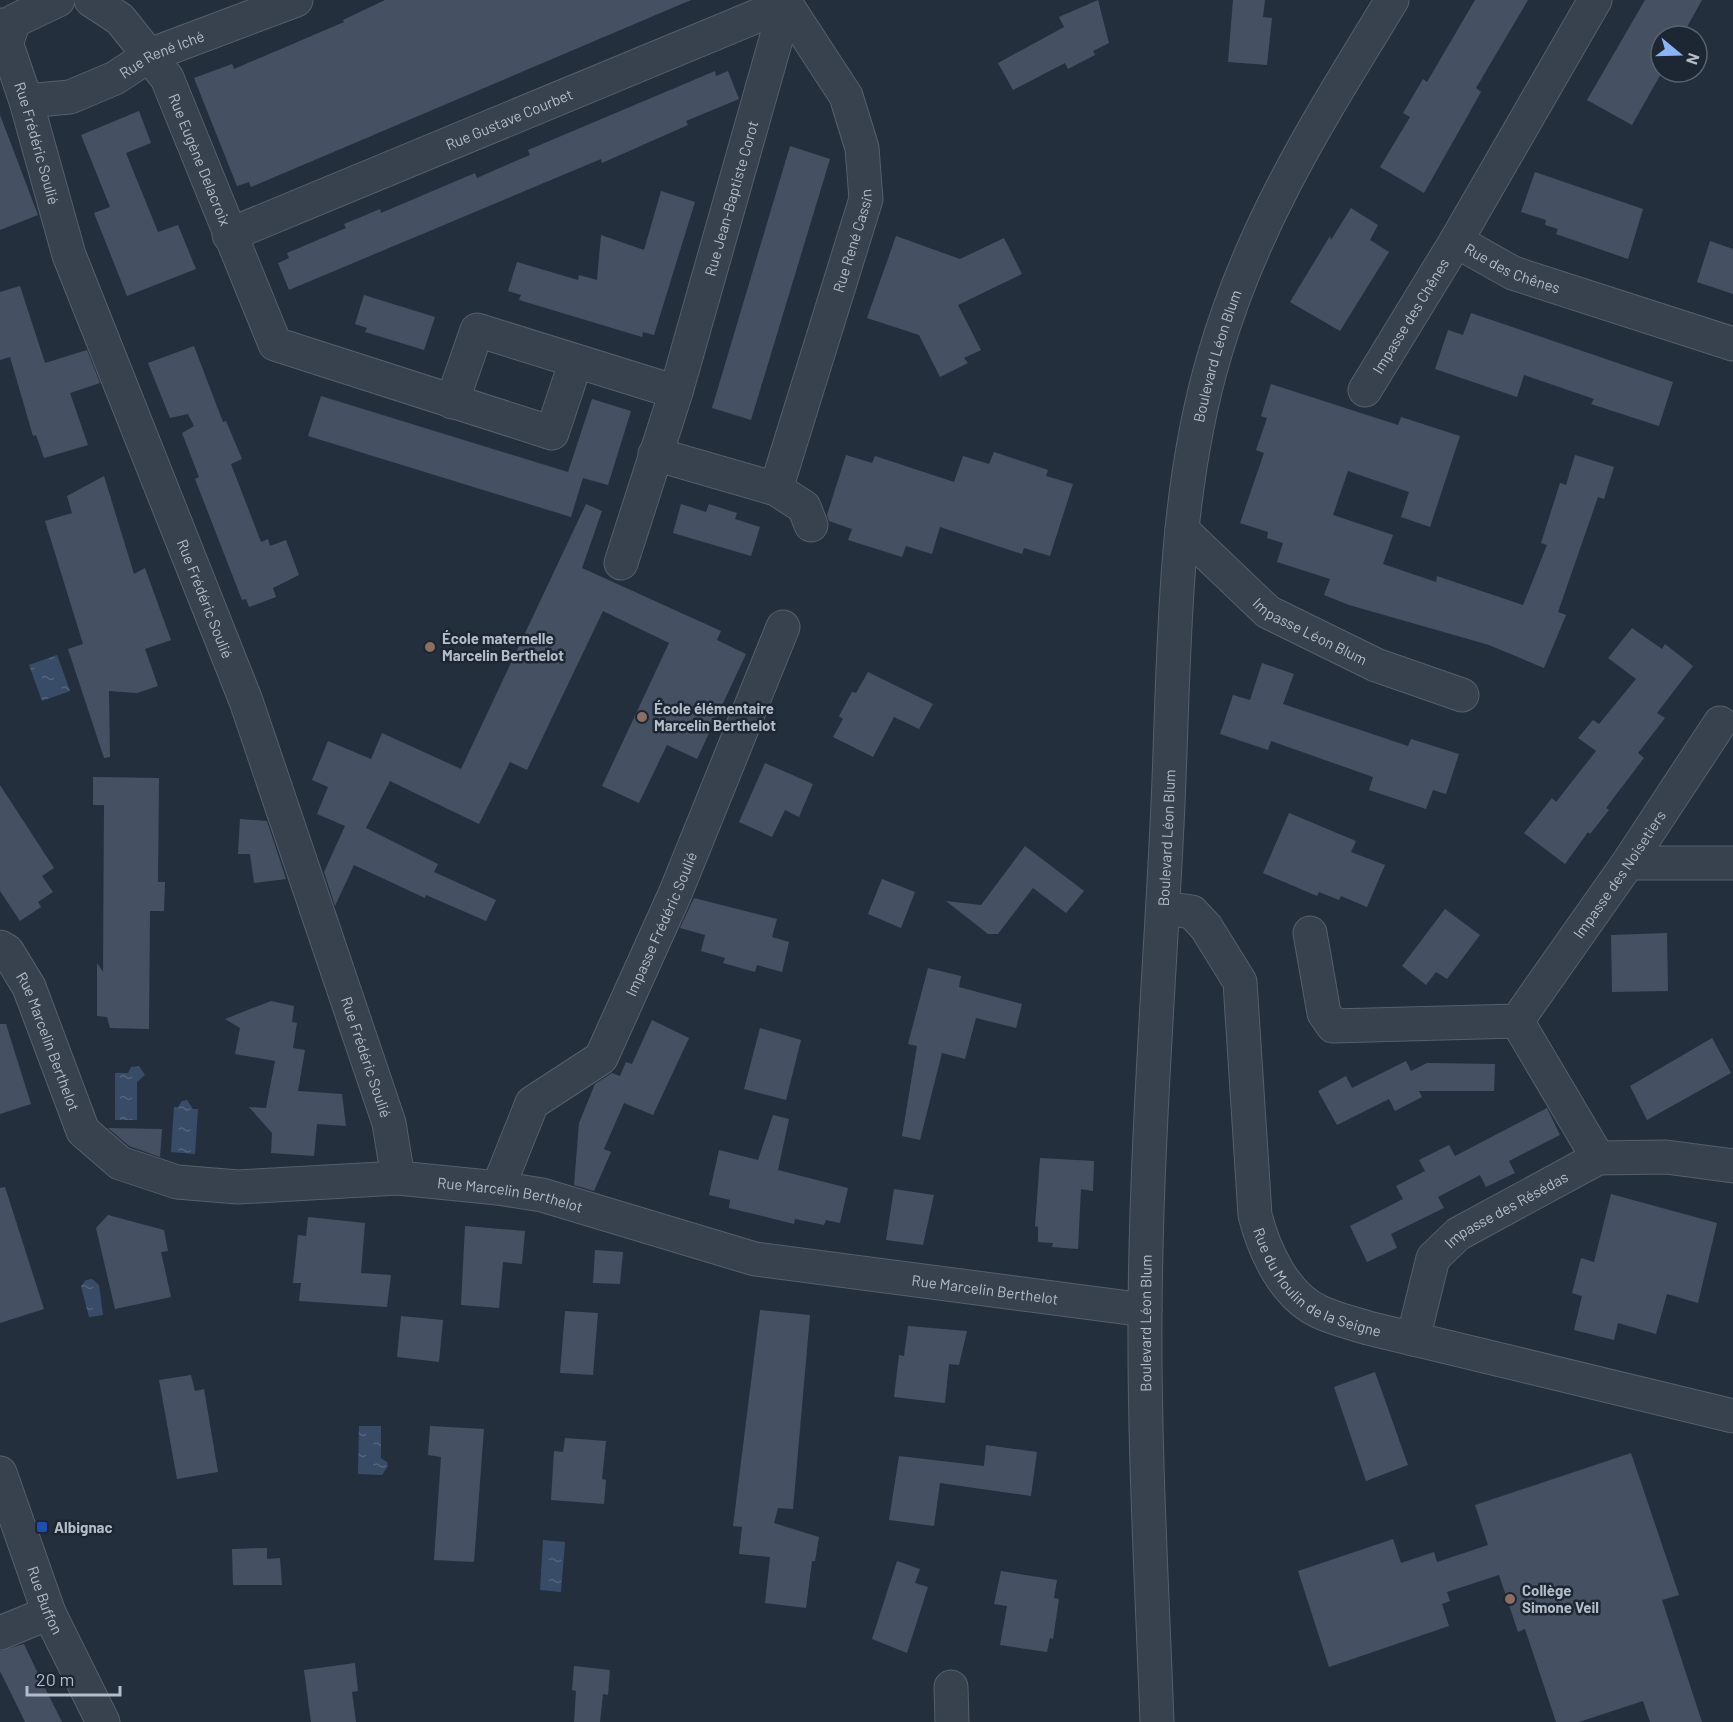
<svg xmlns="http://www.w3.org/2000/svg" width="1733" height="1722" font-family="Barlow,sans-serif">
	<defs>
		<pattern id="water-ripples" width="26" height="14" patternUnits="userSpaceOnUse" patternTransform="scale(1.5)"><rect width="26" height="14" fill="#394c67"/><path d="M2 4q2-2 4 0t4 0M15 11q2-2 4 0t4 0" fill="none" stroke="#53647b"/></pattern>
	</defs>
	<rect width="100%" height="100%" fill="#242f3e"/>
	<path fill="url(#water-ripples)" d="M57,655L70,691L42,701L29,665Z
		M139,1066L145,1075L137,1082V1120H115V1073H128L131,1067Z
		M187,1100L193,1109H198L195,1154L171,1152L174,1107H178L182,1101Z
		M92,1279L99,1285L103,1315L89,1317L81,1286L86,1280Z
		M359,1426H381V1458L387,1462L388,1466L382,1475L358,1474Z
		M543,1540L565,1542L561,1592L540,1590Z"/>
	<path fill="#455162" d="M385,0H691L251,187L249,182L237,186L194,78L232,64L234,69L344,22L343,20Z
		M1098,0L1109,43L1093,51L1095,55L1068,69L1065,63L1013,90L998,63L1064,27L1059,17Z
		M1233,0H1265L1263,17L1272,18L1267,65L1228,62Z
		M1475,0H1528L1476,88L1481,92L1424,193L1380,167L1410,117L1403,113L1423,79L1427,82Z
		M1645,0H1702L1682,36H1661L1662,72L1632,125L1587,100Z
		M715,71L716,76L728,71L739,99L686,121L688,125L602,163L601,159L289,290L278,263L289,258L287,253L346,228L344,224L380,209L381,213L475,173L477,178L504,166L530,155L528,150Z
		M139,111L151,143L126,153L158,232L178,225L196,269L127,296L94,213L110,207L81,135Z
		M0,115L38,215L0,230Z
		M790,146L830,159L751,420L712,408Z
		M1535,172L1643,209L1628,259L1556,234L1558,229L1545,225L1546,220L1521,212Z
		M661,191L695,202L654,335L643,332L642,337L519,300L521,295L508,291L517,262L578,280L579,275L597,280L601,235L644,250Z
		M1351,208L1378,225L1370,240L1389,252L1340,331L1290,302L1330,236L1331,240Z
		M896,236L960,259L1004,238L1022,274L958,305L981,350L964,358L968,363L940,377L919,335L867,318Z
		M1710,241L1733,249V294L1697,282Z
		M20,286L45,363L87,350L100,383L70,393L88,445L44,458L36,435L33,436L10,357L0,360V292Z
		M364,295L435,317L424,350L365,332L367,328L355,324Z
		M1471,313L1673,382L1659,426L1591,404L1594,399L1524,375L1517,397L1435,369L1448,330L1463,335Z
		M194,346L223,422L226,421L242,459L231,464L261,542L268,539L270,546L286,540L299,575L273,588L276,597L249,607L246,599L242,600L195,479L199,477L182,433L194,426L188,414L170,418L148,363Z
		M1271,384L1398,425L1401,417L1460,436L1430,527L1401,517L1409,492L1348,471L1333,515L1393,535L1383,564L1436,582L1437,576L1523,605L1547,545L1541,543L1560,483L1566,485L1575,455L1614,467L1604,499L1598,497L1558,612L1566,615L1544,668L1489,645L1349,605L1324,595L1330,579L1277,562L1283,543L1267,538L1268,532L1240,523L1264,453L1256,450L1267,418L1261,416Z
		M321,396L568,472L592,399L631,411L608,485L583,478L571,517L308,436Z
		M994,452L1048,470L1046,476L1073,484L1050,556L1024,548L1022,554L940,527L932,554L906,546L902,557L848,540L852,529L829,521L827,515L846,455L872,463L875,456L954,482L963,456L989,464Z
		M104,476L134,574L145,568L171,640L145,649L158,686L137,693L109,691L110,757L104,758L68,649L83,644L45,521L72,513L67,496Z
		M586,504L602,511L582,568L721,631L717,640L746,654L697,759L667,745L639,803L602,786L669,643L603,611L527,770L510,762L479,824L390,781L366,828L438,864L434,872L496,900L486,921L426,895L425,898L354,865L335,906L324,872L345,826L317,814L328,787L312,780L328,741L371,759L382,733L461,769Z
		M681,504L706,512L709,504L737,513L735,519L760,527L751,556L673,533Z
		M1632,628L1662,649L1665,644L1693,666L1657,713L1665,718L1638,753L1644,758L1606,808L1609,810L1590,834L1588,832L1565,864L1524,833L1552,798L1556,802L1596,751L1578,738L1593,720L1599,724L1636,679L1608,658Z
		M1262,663L1294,674L1283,704L1408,746L1411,739L1459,754L1446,794L1433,790L1426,809L1369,790L1373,777L1271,741L1268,750L1220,734L1233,695L1250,700Z
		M868,672L933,704L919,729L894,717L873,757L833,737L843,719L839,716L852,692L856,693Z
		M765,763L813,784L799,817L785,810L772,837L739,822Z
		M93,777L159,778L158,882H165L164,911H150L149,1029L110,1028L107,1017L97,1016V963L103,972L104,805H93Z
		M0,785L54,868L42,876L53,892L38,902L41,907L20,921L0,891Z
		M1289,813L1356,841L1351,852L1385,865L1367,907L1341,896L1339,900L1319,892L1317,896L1263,873Z
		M240,819L267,821L286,879L254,883L250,854H238Z
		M1025,846L1084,891L1066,913L1033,888L998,934H988L946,901L981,905Z
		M882,879L915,892L901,928L868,914Z
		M694,898L777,919L772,937L789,942L782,972L757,965L755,972L723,963L725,958L701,951L705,935L680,928Z
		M1445,909L1480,935L1447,979L1436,972L1426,985L1402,966Z
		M1667,933L1668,991L1612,992L1611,935Z
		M928,968L961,976L959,987L1022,1004L1016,1028L976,1018L965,1059L942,1053L920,1140L902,1136L917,1046L908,1044Z
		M271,1001L294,1006L292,1022L297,1023L293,1048L305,1050L298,1091L342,1094L346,1126L317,1124L314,1156L271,1153L272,1133L249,1107L266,1108L275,1061L235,1054L240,1028L225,1019Z
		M652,1020L689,1038L653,1115L624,1103L604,1149L611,1152L594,1191L574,1185L579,1123L595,1084L612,1073L620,1076L626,1062L632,1064Z
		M0,1024H6L31,1104L0,1114Z
		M760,1028L801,1040L786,1100L744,1089Z
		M1712,1038L1731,1073L1647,1120L1630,1086Z
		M1406,1061L1411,1071L1427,1063L1495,1064L1494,1091H1419L1422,1097L1395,1111L1389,1099L1337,1125L1318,1091L1346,1076L1352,1088Z
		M1547,1108L1560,1135L1509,1161L1515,1173L1486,1187L1480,1175L1438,1197L1444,1208L1391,1234L1397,1248L1367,1262L1350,1226L1403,1199L1396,1186L1425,1171L1419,1160L1449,1145L1455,1156Z
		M773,1115L789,1119L778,1170L848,1188L840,1223L826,1220L824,1225L795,1219L794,1224L729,1208L730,1200L709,1195L719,1150L758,1160Z
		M108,1128L162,1129L160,1157L129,1146Z
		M1040,1158L1094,1161L1093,1191L1081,1189L1078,1249L1052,1247L1053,1243L1038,1242V1227L1035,1226Z
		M5,1187L44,1309L0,1323V1188Z
		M894,1189L934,1195L923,1245L886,1240Z
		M1611,1194L1717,1223L1698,1303L1667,1294L1656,1334L1618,1323L1614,1340L1574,1330L1582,1296L1572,1293L1581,1258L1594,1262Z
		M108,1215L164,1230L168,1251L161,1252L171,1297L115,1309L96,1228Z
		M308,1217L365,1223L361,1273L391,1275L387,1307L299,1301L301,1283H293L298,1235L306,1236Z
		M465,1226L525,1231L522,1264L503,1262L499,1308L461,1305Z
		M595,1250L623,1252L620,1284L593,1283Z
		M760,1310L810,1315L793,1509L778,1508L774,1523L819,1537L815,1561H812L806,1608L765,1603L770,1557L739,1554L742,1527L733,1526Z
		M565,1311L598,1313L593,1375L560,1373Z
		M401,1316L443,1320L439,1362L397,1357Z
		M908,1326L967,1331L959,1365L949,1364L945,1403L894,1397L899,1355L904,1356Z
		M1375,1372L1408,1465L1366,1481L1334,1387Z
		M191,1375L195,1391L204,1389L218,1472L177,1479L159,1380Z
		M430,1426L484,1429L474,1562L434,1560L441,1457L428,1455Z
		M565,1438L606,1441L602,1479L606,1480L604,1504L551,1500L554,1451L563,1452Z
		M986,1445L1037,1452L1031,1496L940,1483L934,1526L889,1520L899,1456L984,1466Z
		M1631,1453L1679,1595L1662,1600L1702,1722H1650L1643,1701L1579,1722H1556L1525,1629L1518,1632L1499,1575L1447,1592L1450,1601L1442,1604L1449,1626L1329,1667L1298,1571L1393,1539L1401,1563L1434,1552L1437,1562L1488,1545L1475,1505Z
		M267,1548V1559L280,1558L282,1585H233L232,1549Z
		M897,1561L920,1569L915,1583L928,1587L907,1653L872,1639Z
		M1001,1571L1057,1580L1054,1598L1059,1599L1053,1639L1050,1638L1047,1652L1000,1645L1007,1606L994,1604Z
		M24,1644L40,1678L62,1722H25L0,1671V1651Z
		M355,1663L358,1691L352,1692L356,1722H311L304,1670Z
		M574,1666L610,1670L608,1695L603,1694L600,1722H574L576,1691L572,1690Z"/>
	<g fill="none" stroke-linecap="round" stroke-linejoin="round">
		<defs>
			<g id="minor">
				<path id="s1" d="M91,0L120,19L167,78L275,344L552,433L576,361"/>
				<path id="s2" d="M0,25L26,101L69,255L246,701L389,1123L398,1178"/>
				<path d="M6,44L14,21L58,0"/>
				<path id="s3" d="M26,101L70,97L115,78L150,55L296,0"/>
				<path id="s4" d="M229,235L786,4V0"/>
				<path id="s5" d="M1456,241L1513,273L1733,344"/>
				<path id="s6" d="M1365,390L1456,241L1595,0"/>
				<path d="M452,402L477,330L676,392"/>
				<path d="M655,454L776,489L804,507L811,525"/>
				<path id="s7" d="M776,489L866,199L862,148L846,96L786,4"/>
				<path id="s8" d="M1182,530L1268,612L1376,665L1462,695"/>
				<path id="s9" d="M621,563L676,392L786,4"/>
				<path d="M1628,863H1733"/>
				<path id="s10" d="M1163,908L1192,912L1206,927L1240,982L1255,1215C1264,1250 1284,1296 1320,1312C1335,1319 1352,1323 1368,1328L1733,1416"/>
				<path id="s11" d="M1310,933L1324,1013L1333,1026L1517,1021L1628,863L1720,723"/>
				<path id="s12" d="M0,947L7,951L29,987L83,1131L120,1163L177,1182L238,1187L398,1178L498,1188L542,1195L755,1259L1145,1310"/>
				<path d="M1517,1021L1598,1158"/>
				<path id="s13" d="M498,1188L532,1103L601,1058L675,894L783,627"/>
				<path id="s14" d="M1413,1339L1433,1258L1458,1234L1598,1158L1666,1157L1733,1166"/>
				<path id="s15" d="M0,1473L49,1613L103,1722"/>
				<path d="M0,1633L49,1613"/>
				<path d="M951,1687L952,1722"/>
				<path id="s16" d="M1157,1722C1152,1586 1144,1449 1145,1313C1146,1150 1159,987 1167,825C1175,670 1170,507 1214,357C1253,222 1320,118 1392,0"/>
			</g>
		</defs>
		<use href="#minor" stroke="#565f6c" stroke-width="35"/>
		<use href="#minor" stroke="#38414e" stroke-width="33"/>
	</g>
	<g fill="#8d6e63" stroke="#1d2633" stroke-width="2">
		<circle cx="430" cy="647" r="6"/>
		<circle cx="642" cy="717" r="6"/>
		<circle cx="1510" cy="1599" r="6"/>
	</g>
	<rect fill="#1a4fb4" stroke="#1d2633" stroke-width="2" x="36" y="1521" width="12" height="12" rx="3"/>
	<g text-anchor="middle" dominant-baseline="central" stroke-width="5" stroke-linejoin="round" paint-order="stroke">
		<g font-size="15" fill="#b4bcc9" stroke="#1d2633">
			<text stroke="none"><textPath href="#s3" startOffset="146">Rue René Iché</textPath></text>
			<text stroke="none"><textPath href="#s4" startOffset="303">Rue Gustave Courbet</textPath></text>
			<text stroke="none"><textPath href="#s2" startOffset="124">Rue Frédéric Soulié</textPath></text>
			<text stroke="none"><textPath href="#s1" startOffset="198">Rue Eugène Delacroix</textPath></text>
			<text stroke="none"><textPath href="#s9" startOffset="381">Rue Jean-Baptiste Corot</textPath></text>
			<text stroke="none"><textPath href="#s7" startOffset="260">Rue René Cassin</textPath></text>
			<text stroke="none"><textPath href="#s5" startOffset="63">Rue des Chênes</textPath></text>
			<text stroke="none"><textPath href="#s6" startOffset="87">Impasse des Chênes</textPath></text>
			<text stroke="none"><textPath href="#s16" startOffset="1371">Boulevard Léon Blum</textPath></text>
			<text stroke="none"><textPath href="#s2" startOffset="610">Rue Frédéric Soulié</textPath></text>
			<text stroke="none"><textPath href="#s8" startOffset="165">Impasse Léon Blum</textPath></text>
			<text stroke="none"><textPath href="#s16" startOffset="885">Boulevard Léon Blum</textPath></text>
			<text stroke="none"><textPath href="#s11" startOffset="460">Impasse des Noisetiers</textPath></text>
			<text stroke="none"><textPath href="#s13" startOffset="321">Impasse Frédéric Soulié</textPath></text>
			<text stroke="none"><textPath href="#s12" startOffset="108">Rue Marcelin Berthelot</textPath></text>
			<text stroke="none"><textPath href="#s2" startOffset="1096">Rue Frédéric Soulié</textPath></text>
			<text stroke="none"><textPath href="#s12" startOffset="648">Rue Marcelin Berthelot</textPath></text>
			<text stroke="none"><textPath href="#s14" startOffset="172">Impasse des Résédas</textPath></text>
			<text stroke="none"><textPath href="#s10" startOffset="447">Rue du Moulin de la Seigne</textPath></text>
			<text stroke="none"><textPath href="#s12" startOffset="1134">Rue Marcelin Berthelot</textPath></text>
			<text stroke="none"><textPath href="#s16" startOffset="399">Boulevard Léon Blum</textPath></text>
			<text stroke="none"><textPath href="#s15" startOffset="135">Rue Buffon</textPath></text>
		</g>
		<g font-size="15" font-weight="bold" fill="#b4bcc9" stroke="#1d2633" text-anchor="start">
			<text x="442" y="638">École maternelle<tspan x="442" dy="17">Marcelin Berthelot</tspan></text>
			<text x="654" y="708">École élémentaire<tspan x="654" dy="17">Marcelin Berthelot</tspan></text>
			<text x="54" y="1527">Albignac</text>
			<text x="1522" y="1590">Collège<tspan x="1522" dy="17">Simone Veil</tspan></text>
		</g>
	</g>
	<g transform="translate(1679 54) rotate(109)"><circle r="28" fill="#1d2633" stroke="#59626f" stroke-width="1.5"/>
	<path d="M0-4.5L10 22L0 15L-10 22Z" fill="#8ab4f8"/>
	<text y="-9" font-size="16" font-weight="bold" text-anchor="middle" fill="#b4bcc9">N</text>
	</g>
	<path d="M27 1686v9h93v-9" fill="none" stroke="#b4bcc9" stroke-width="3"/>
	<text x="36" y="1686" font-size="18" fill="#b4bcc9" stroke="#1d2633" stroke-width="4.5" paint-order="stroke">20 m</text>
</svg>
